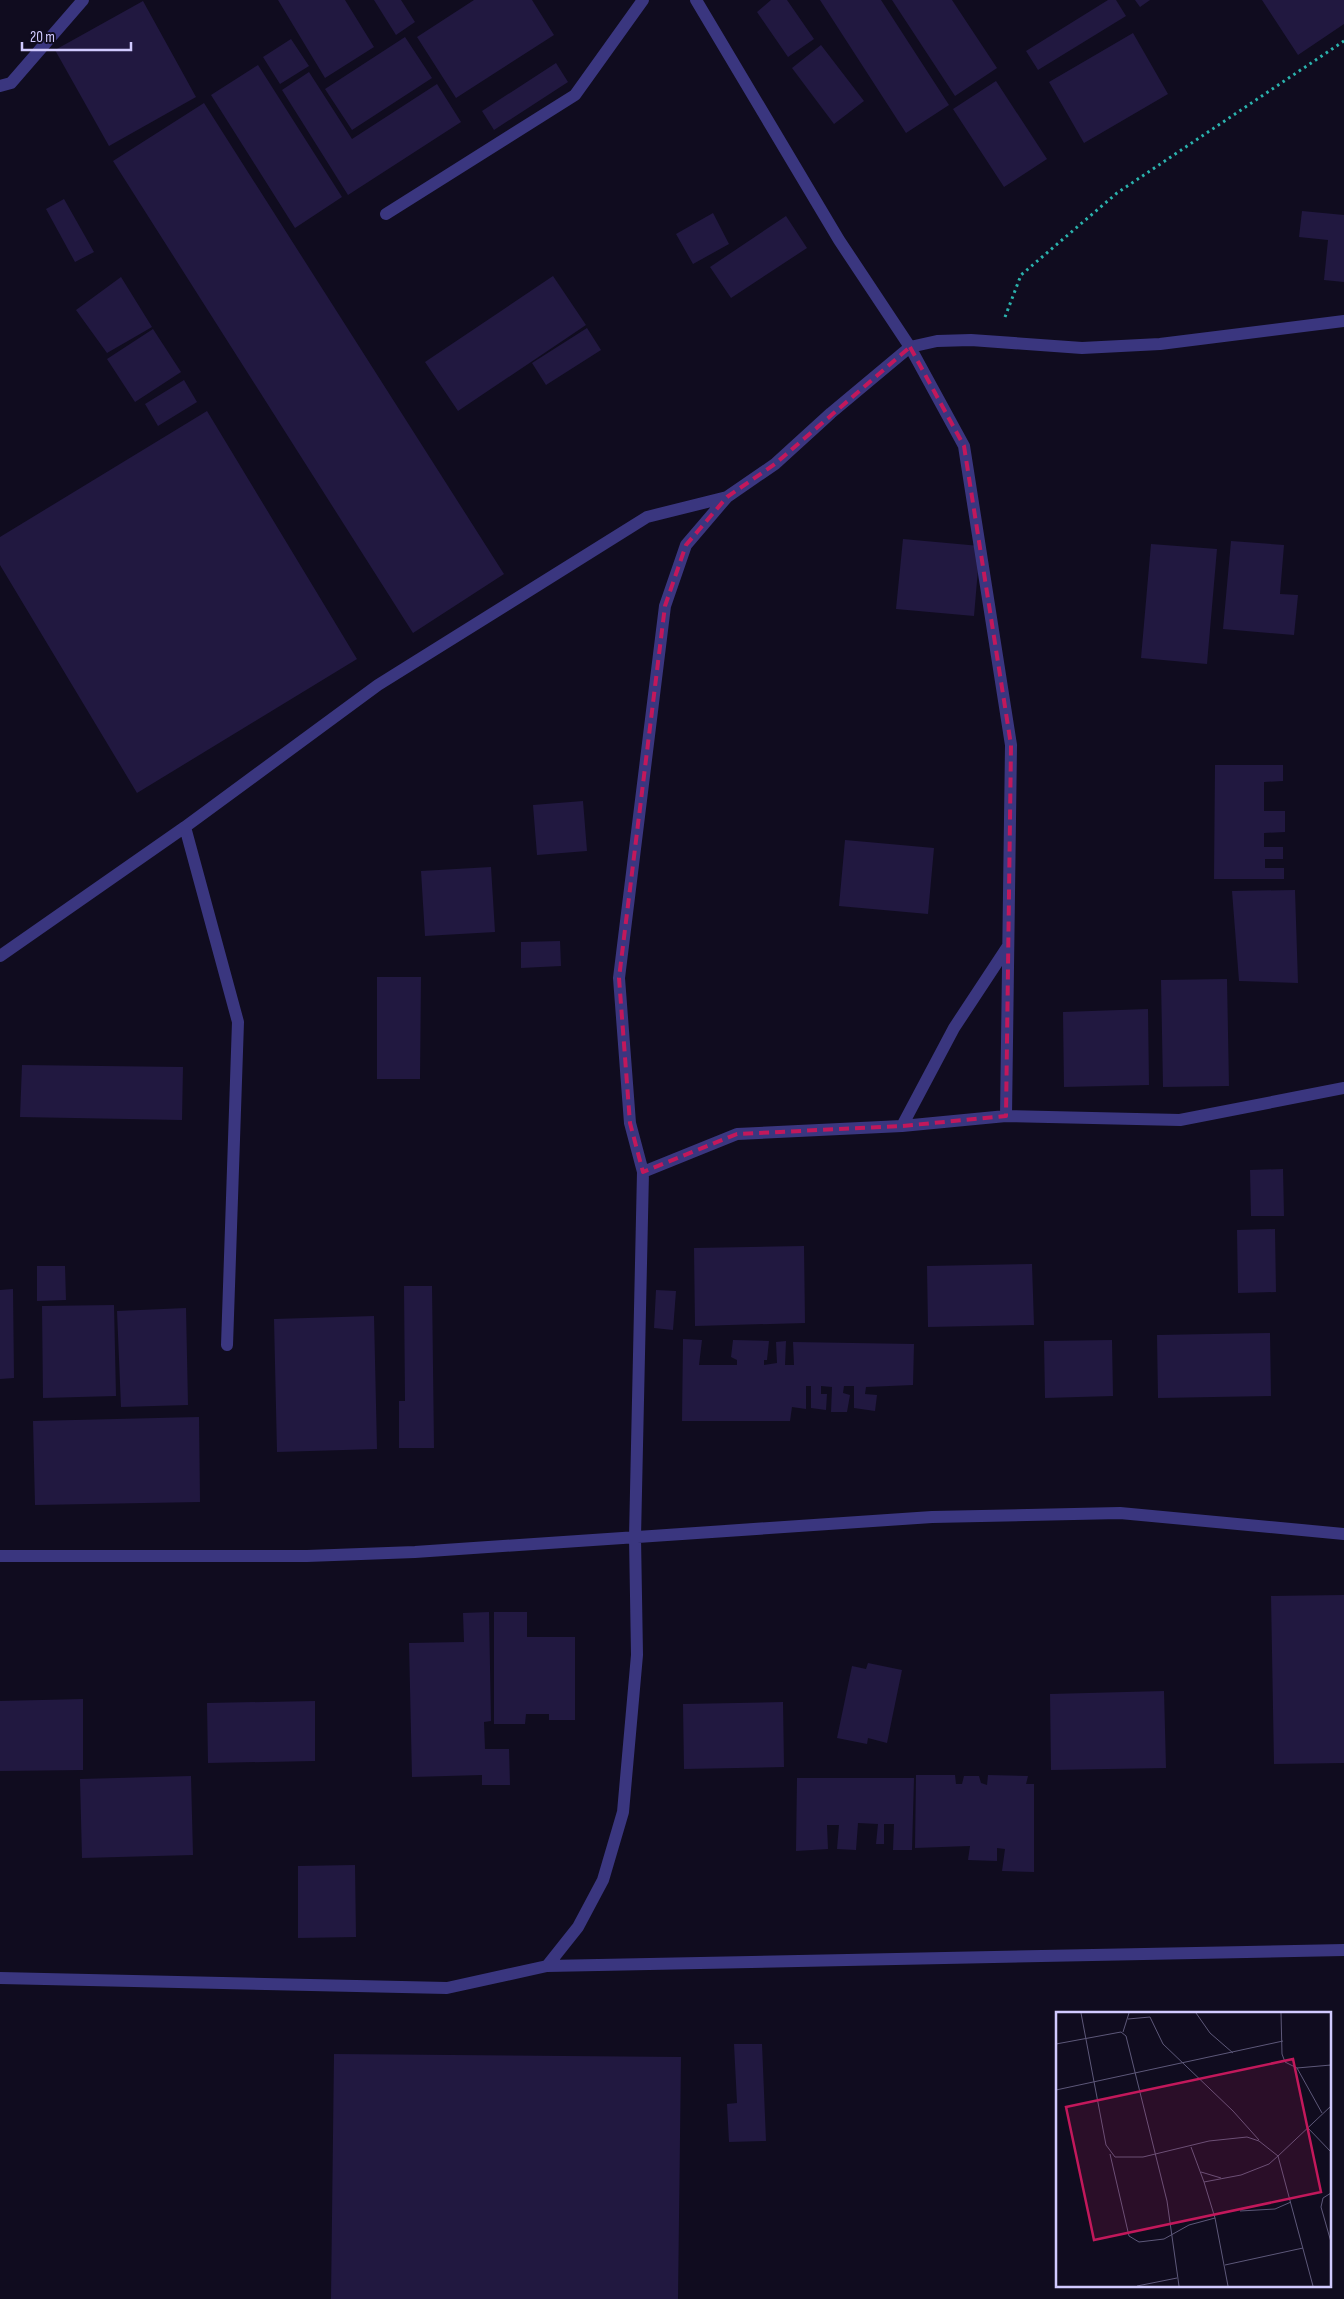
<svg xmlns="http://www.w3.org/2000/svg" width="1344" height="2299" font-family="'Sofia Sans Condensed',sans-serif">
	<rect width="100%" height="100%" fill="#100c1f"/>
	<path fill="#211840" d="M278,0H345L374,47L325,78Z
		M374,0H401L415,22L396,35Z
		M474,0H532L554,35L456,98L417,37Z
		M771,0H787L814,39L788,57L757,12Z
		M820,0H881L949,105L906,133Z
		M892,0H952L997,68L955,96Z
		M1108,0H1116L1126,16L1038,70L1026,51Z
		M1135,0H1150L1140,7Z
		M1262,0H1344V24L1298,55Z
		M143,1L196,97L109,146L55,50Z
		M1133,33L1168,94L1084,143L1049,82Z
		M405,37L432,78L352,130L325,89Z
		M291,39L309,66L280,84L263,57Z
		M821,45L864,101L834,124L792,68Z
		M556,63L568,82L494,130L482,111Z
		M258,65L342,197L295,228L211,95Z
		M309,72L352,139L437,84L461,122L348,195L282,90Z
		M996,81L1047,159L1004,187L953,109Z
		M204,103L504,574L413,633L113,161Z
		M64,199L94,252L75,262L46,209Z
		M1302,211L1344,215V282L1324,280L1328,240L1299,237Z
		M713,213L729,244L693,264L676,234Z
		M786,216L807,248L731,298L710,267Z
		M553,276L586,325L458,411L425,362Z
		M121,277L152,327L107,353L76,310Z
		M587,328L601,350L546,385L532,363Z
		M153,329L181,372L135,402L107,359Z
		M184,380L197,402L158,426L145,404Z
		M207,411L357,659L137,793L0,565V537Z
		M903,539L980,546L974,616L896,609Z
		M1231,541L1284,545L1280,594L1298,595L1294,635L1223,629Z
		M1151,544L1217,549L1207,664L1141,658Z
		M1215,765H1283V781L1264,782V811H1285V832L1264,833V847H1283V859H1265V868H1284V879H1214Z
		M583,801L587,851L537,855L533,805Z
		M845,840L934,848L928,914L839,906Z
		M491,867L495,932L425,936L421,871Z
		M1295,890L1298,983L1239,981L1232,891Z
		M560,941L561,966L521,968V942Z
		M377,977H421L420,1079H377Z
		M1227,979L1229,1086L1163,1087L1161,980Z
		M1148,1009L1149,1085L1064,1087L1063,1012Z
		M22,1065L183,1067L182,1120L20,1117Z
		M1283,1169L1284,1216H1251L1250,1170Z
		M1275,1229L1276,1292L1238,1293L1237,1230Z
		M804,1246L805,1323L695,1326L694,1248Z
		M1032,1264L1034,1325L928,1327L927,1266Z
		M37,1266H65L66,1300L37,1301Z
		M404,1286H432L434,1448H399V1401H405Z
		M13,1289L14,1378L0,1379V1290Z
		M656,1290L676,1291L673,1330L654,1328Z
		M114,1305L116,1396L43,1398L42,1306Z
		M186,1308L188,1405L121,1407L117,1311Z
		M374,1316L377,1449L277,1452L274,1319Z
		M1270,1333L1271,1396L1158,1398L1157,1335Z
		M683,1339L702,1340L699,1365H737V1360L731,1357L733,1340L769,1341L767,1360H764V1365L777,1363L776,1342L786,1341L785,1365H794L793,1342L914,1344L913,1385L866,1387L865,1394L877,1395L875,1411L854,1408V1386H844L843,1393L850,1395L847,1412H831L832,1387L821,1386V1394H827L826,1410L811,1408V1386H806V1409L792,1407L790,1421H682Z
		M1112,1340L1113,1396L1045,1398L1044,1341Z
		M199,1417L200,1502L35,1505L33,1421Z
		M1344,1595V1763L1274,1764L1271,1596Z
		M489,1612L491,1721L484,1722L485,1749H509L510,1785H482V1775L412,1777L409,1643L464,1642L463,1613Z
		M494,1612H527V1637H575V1720H549V1714H526L525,1724H494Z
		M868,1663L902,1670L887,1743L868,1738L867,1744L837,1738L852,1666L866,1669Z
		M1164,1691L1166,1768L1051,1770L1050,1694Z
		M83,1699V1770L0,1771V1701Z
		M315,1701V1761L208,1763L207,1703Z
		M783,1702L784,1767L684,1769L683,1704Z
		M916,1775H955L956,1784H962L964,1776H979L981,1783L987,1785L988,1775L1028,1776L1026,1784H1034V1872L1002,1871L1005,1849L997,1848V1861L968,1860L970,1846L915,1848Z
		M191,1776L193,1855L82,1858L80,1779Z
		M797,1778H914L912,1850H893L894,1824H884V1844H876L878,1824L858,1823L856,1850L837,1849L839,1825H827L828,1849L796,1851Z
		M355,1865L356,1937L298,1938V1866Z
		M734,2044H762L766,2141L729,2142L727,2104L737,2103Z
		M334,2054L681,2057L678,2299H331Z"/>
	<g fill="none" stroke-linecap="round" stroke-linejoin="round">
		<path stroke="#2bb2ad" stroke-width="3" stroke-dasharray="2.5 4" stroke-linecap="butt" d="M1005,317L1021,275L1117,193L1344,41"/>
		<path stroke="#3a367f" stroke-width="12" d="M0,86L11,83L83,0
			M386,214L575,95L643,0
			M185,827L238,1022L227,1345
			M0,956L185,827L378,685L647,517L727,497
			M1006,1116L1180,1120L1344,1088
			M902,1126L954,1028L1008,946
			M643,1172L737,1134L902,1126L1006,1116L1011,745L964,446L910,347L937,341L971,340L1082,348L1160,344L1344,321
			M0,1556H307L415,1552L932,1517L1120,1513L1344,1534
			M547,1966L1344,1950
			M0,1978L447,1988L547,1966L578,1927L603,1880L623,1812L637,1655L635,1537L643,1172L630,1123L619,978L665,606L686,545L727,497L775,464L831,413L910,347L839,240L696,0"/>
	</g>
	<path fill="none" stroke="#c2185b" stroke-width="4" stroke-dasharray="10 6" stroke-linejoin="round" d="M910,347L964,446L1011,745L1006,1116L902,1126L737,1134L643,1172L630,1123L619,978L665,606L686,545L727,497L775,464Z"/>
	<g transform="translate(1056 2012)">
		<rect width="275" height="275" fill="#100c1f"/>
		<path fill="none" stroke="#5d5879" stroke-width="1" d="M25,1L50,133L59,145H87L153,129L191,125L203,129L222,144L275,94M140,1L154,21L177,41M225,1L226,42L229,50L241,56L266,101M72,7L94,5L107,32L177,99L203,128M67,20L73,1M0,32L65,20L70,24L111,189L123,274M241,56L275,53M0,78L227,29M252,116L275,140M135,135L148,170L185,163L213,152L222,144L257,274M54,142L73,224L83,230L108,227L133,213L159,206M145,160L165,166M148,170L159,206L172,274M275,181L267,186L265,195L275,230M184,199L219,197L235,190M169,253L247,236M81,274L121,266"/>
		<path fill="#c2185b" fill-opacity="0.15" stroke="#c2185b" stroke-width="2.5" d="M237,47L265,180L38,228L10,95Z"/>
		<rect width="275" height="275" fill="none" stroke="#d1caff" stroke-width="2.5"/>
	</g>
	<path d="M22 42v8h109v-8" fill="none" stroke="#d1caff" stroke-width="2.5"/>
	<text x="30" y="42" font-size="15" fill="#d1caff" stroke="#100c1f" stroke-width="4" paint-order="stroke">20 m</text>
</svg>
